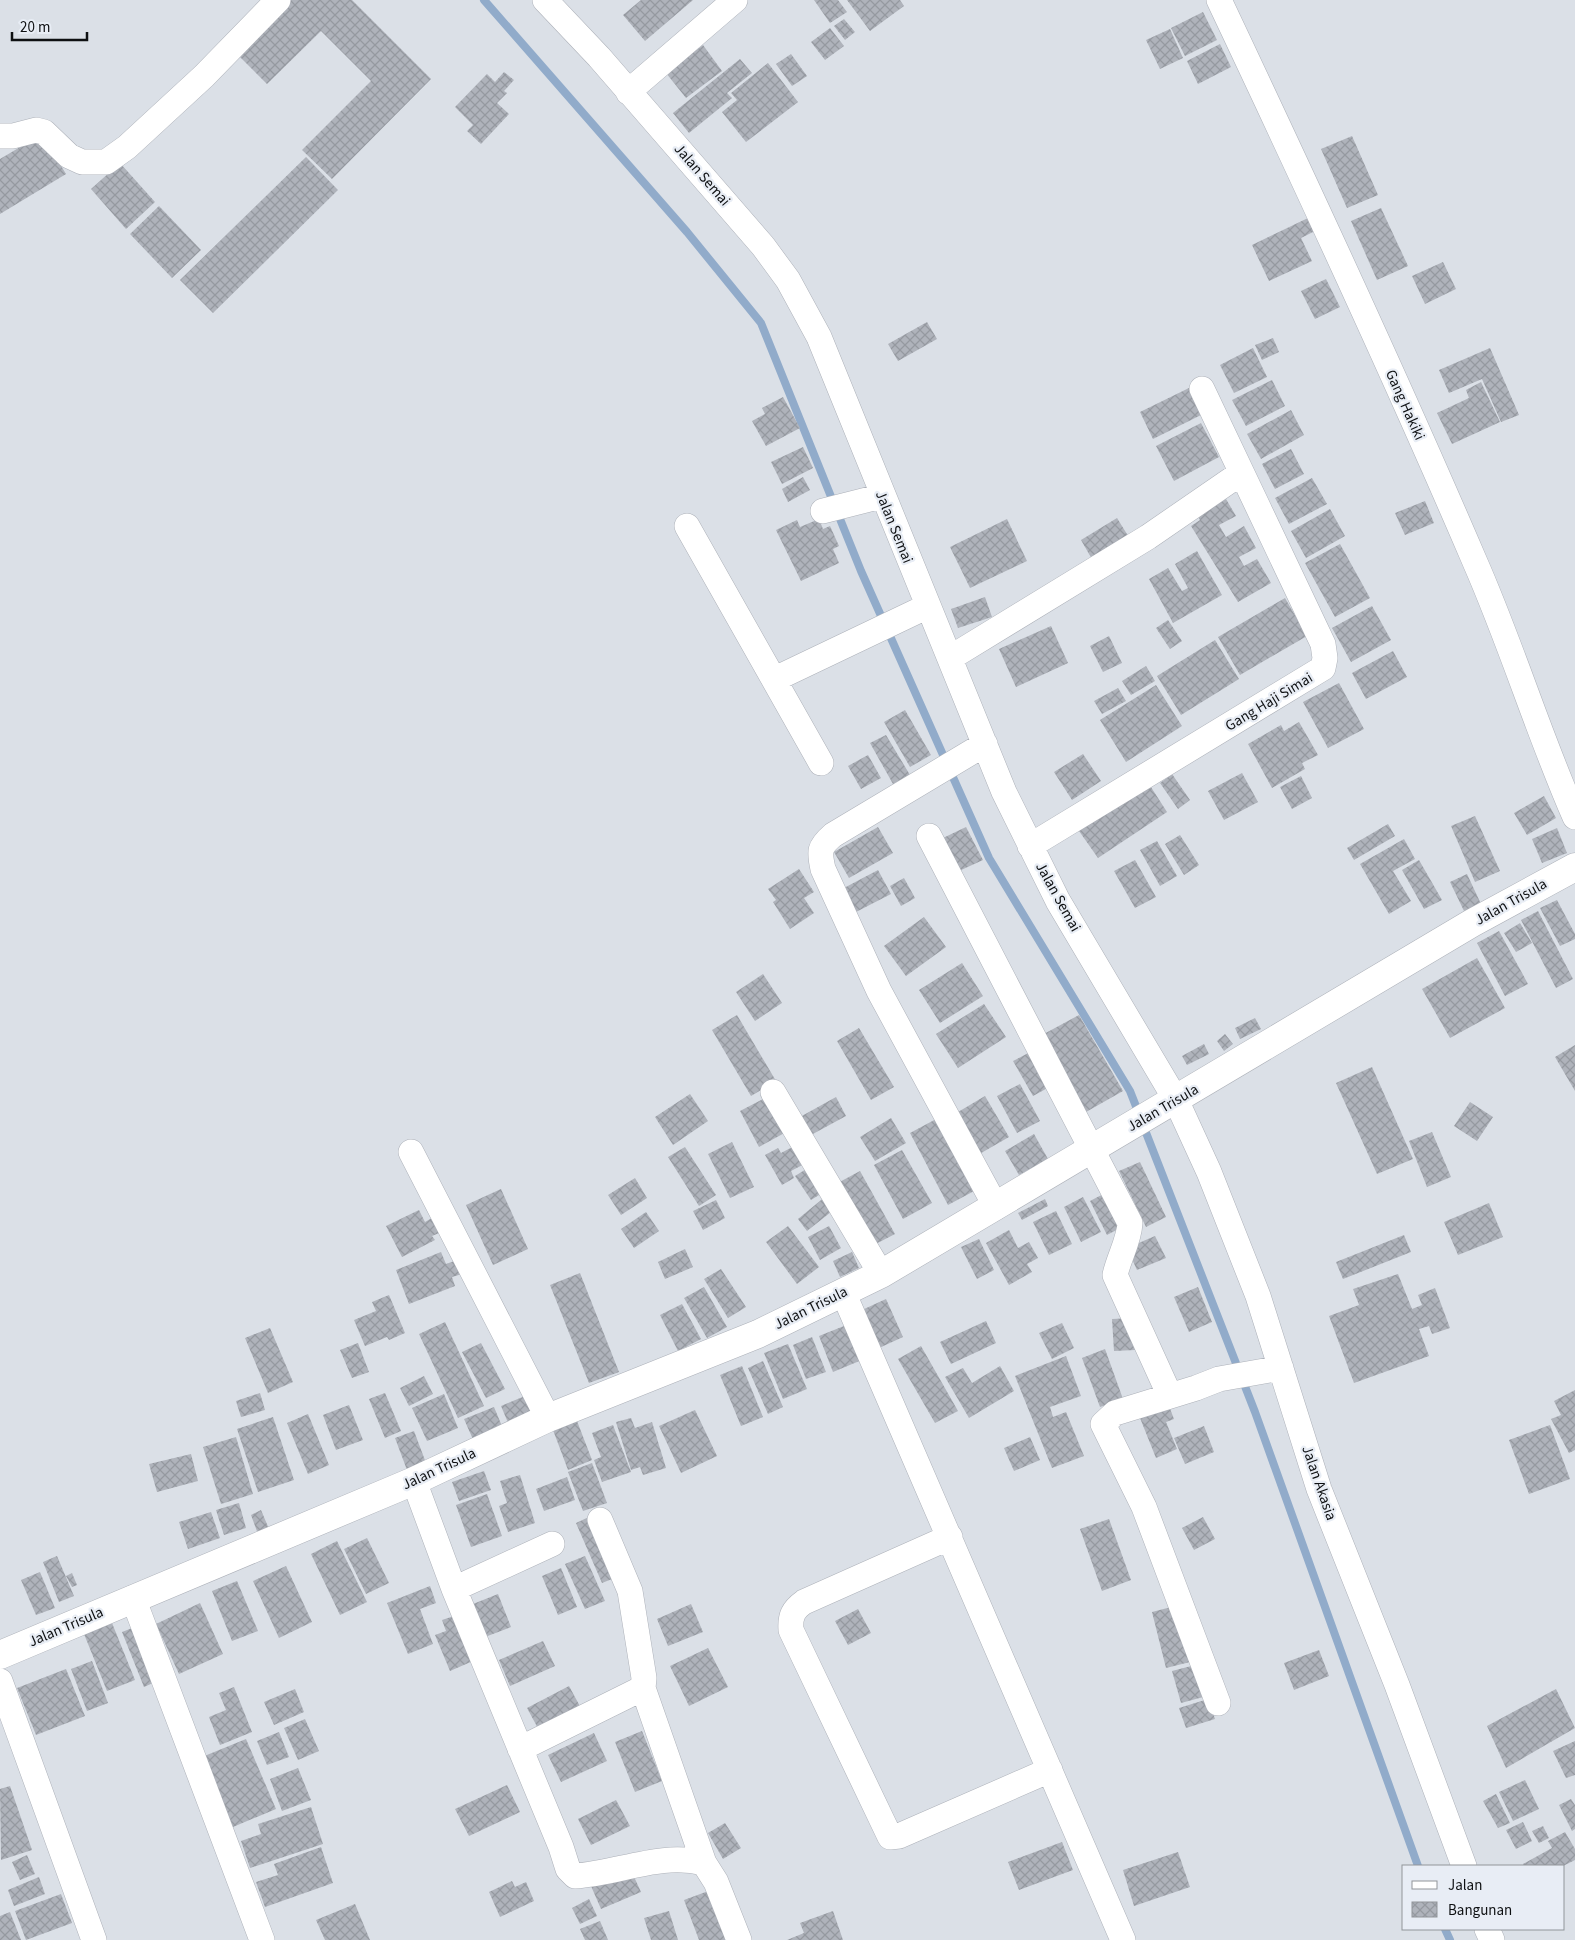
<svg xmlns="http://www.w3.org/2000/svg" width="1575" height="1940" font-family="'Source Sans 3',sans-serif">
	<defs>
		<pattern id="building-cross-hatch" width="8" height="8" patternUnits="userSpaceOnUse" patternTransform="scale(1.25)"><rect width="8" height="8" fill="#afb3bb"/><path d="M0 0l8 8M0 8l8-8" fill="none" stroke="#9599a0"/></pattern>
	</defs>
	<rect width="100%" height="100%" fill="#dbe0e7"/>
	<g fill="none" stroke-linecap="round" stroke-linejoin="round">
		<path stroke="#91abca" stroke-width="8" d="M484,0L687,232L761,323L861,571L989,858L1130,1091L1139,1114
			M1143,1125L1255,1412L1418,1866
			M1445,1929L1450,1940"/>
	</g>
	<path fill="url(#building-cross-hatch)" d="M288,0H352L431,79L332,179L302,150L371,81L321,31L267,84L235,52Z
		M641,0H693L645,41L623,15Z
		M814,0H838L847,12L830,23Z
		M847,0H900L904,6L870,31Z
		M1203,12L1217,40L1185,56L1171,28Z
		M844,19L855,32L845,40L834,26Z
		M830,28L844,46L825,60L811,42Z
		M1170,29L1183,58L1160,69L1146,40Z
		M1220,44L1231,67L1198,84L1187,61Z
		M703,45L722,71L686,98L666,73Z
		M791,54L807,76L792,86L776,64Z
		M740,59L752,73L727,93L732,98L689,133L673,113Z
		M768,63L798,102L746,142L722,112L737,100L731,93Z
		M504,72L514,80L504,91L507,93L497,103L509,114L481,144L467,131L473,125L455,107L487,74L495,82Z
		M42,134L66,174L0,214V159Z
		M1352,136L1378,195L1347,208L1321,149Z
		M306,157L338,190L213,313L180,280Z
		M120,163L155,202L126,229L91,189Z
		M159,206L201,250L172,278L130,234Z
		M1381,208L1408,266L1377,280L1351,221Z
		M1308,218L1315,231L1301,238L1312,261L1269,281L1252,245Z
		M1443,262L1456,289L1425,304L1412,276Z
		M1326,279L1340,307L1315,319L1301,291Z
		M927,322L937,339L898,361L888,344Z
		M1273,338L1279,352L1262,360L1255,345Z
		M1253,348L1267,377L1234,393L1220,365Z
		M1490,348L1519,415L1501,422L1482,379L1449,393L1439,370Z
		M1272,380L1285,406L1246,426L1232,400Z
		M1481,382L1500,422L1452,444L1437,413L1469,398L1466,390Z
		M1191,387L1203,414L1153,439L1140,412Z
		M783,397L800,428L766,446L752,421L765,414L762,408Z
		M1291,410L1304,435L1261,459L1247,434Z
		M1201,423L1219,457L1174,481L1156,446Z
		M803,447L813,468L782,484L771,462Z
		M1291,449L1304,474L1275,489L1262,464Z
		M803,477L810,490L788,502L782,489Z
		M1312,478L1327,504L1289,524L1275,498Z
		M1226,499L1236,516L1219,525L1226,537L1244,526L1256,548L1239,557L1244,566L1257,559L1271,583L1238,602L1191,526L1200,520L1197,515Z
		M1425,501L1434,523L1405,535L1395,513Z
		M1330,509L1345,536L1306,558L1291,531Z
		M1117,518L1130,539L1093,561L1081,540Z
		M819,519L823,529L830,526L839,546L833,549L839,563L801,581L776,530L797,520L800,527Z
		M1007,519L1027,561L970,588L950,547Z
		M1340,544L1370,598L1335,617L1305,563Z
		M1197,551L1222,595L1173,623L1149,579L1168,568L1182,591L1188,588L1175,564Z
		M985,597L992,617L958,628L951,609Z
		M1285,598L1307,636L1240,675L1218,637Z
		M1372,606L1391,640L1351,662L1332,628Z
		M1168,620L1182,641L1170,649L1156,628Z
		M1051,626L1068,663L1016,687L999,649Z
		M1109,636L1122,663L1103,672L1090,646Z
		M1215,640L1239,679L1181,715L1157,676Z
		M1393,651L1407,677L1366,699L1352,673Z
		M1146,666L1155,681L1131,695L1122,681Z
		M1339,683L1364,729L1328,748L1303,702Z
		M1156,685L1182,726L1126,762L1100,720Z
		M1118,688L1126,701L1102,714L1094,701Z
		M905,710L931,755L910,767L884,722Z
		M1299,722L1318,755L1302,763L1305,769L1272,788L1248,744L1281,725L1284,731Z
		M886,735L910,775L893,784L870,743Z
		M1083,754L1101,781L1072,800L1054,772Z
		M868,755L881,778L861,789L848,766Z
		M1242,773L1258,802L1224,820L1208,791Z
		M1172,774L1190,800L1178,809L1160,783Z
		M1301,776L1312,798L1292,809L1280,787Z
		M1149,784L1167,812L1098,858L1079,831Z
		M1544,796L1556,818L1527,835L1514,813Z
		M1475,816L1500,871L1475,882L1451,826Z
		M1388,824L1395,836L1354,860L1347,848Z
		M878,827L893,853L849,878L834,852Z
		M966,827L983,860L959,871L943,838Z
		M1557,828L1567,853L1542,863L1532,839Z
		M1180,835L1199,865L1184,875L1165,844Z
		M1404,839L1415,859L1393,871L1411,901L1389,914L1360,864Z
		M1157,841L1177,876L1160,886L1140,850Z
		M1135,860L1156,897L1135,908L1114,871Z
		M1419,860L1442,900L1424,909L1402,870Z
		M799,869L814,892L804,898L814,913L790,929L773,902L776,900L768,889Z
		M878,870L891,894L856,912L844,888Z
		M1467,874L1481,904L1464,911L1450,882Z
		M904,878L915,898L901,906L890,886Z
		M1557,900L1575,934V939L1560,946L1540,908Z
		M1538,911L1573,979L1556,988L1521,920Z
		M924,917L946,947L906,976L884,946Z
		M1520,923L1532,943L1516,952L1504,933Z
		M1499,931L1528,984L1505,996L1477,943Z
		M1477,958L1505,1008L1450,1038L1422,989Z
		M962,963L983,996L940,1023L919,990Z
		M763,974L782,1003L755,1021L736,992Z
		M984,1004L1006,1037L958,1068L936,1034Z
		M737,1015L776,1081L751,1096L712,1030Z
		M1079,1015L1123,1091L1086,1112L1042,1035Z
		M1255,1018L1261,1029L1240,1039L1235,1028Z
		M859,1028L894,1087L871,1100L837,1041Z
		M1225,1034L1233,1044L1224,1051L1217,1041Z
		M1204,1044L1209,1054L1187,1065L1182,1056Z
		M1575,1045V1091L1555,1057Z
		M1034,1050L1053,1085L1033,1096L1013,1061Z
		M1372,1067L1413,1159L1377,1174L1336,1083Z
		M1020,1084L1040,1121L1017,1133L997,1096Z
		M690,1094L708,1121L673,1145L655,1117Z
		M771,1095L790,1130L759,1147L740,1111Z
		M985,1096L1009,1137L976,1156L953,1115Z
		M836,1097L846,1116L811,1135L800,1117Z
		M1470,1102L1493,1117L1477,1141L1454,1126Z
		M891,1118L906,1143L875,1161L860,1137Z
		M938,1118L976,1190L948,1205L910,1133Z
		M1432,1132L1451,1177L1427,1187L1409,1141Z
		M1034,1134L1048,1159L1019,1175L1005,1151Z
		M732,1142L754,1187L730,1198L708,1154Z
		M800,1143L810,1161L791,1171L794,1178L782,1185L765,1155L778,1148L781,1153Z
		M685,1147L716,1195L699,1206L668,1157Z
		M902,1150L932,1203L903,1219L874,1165Z
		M1140,1162L1166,1217L1146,1227L1119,1171Z
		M811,1166L827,1190L811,1200L795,1176Z
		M860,1171L895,1234L868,1248L834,1185Z
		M635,1178L647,1198L621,1215L608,1195Z
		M501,1189L528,1249L493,1265L466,1205Z
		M1109,1191L1126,1225L1107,1235L1090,1201Z
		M826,1196L836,1208L807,1231L798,1219Z
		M1083,1197L1101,1232L1081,1242L1064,1207Z
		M1045,1199L1048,1206L1022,1220L1018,1213Z
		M716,1200L725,1218L703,1230L693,1211Z
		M1489,1203L1503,1237L1458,1255L1444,1222Z
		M419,1210L425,1222L432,1218L439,1233L432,1236L435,1240L402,1257L386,1226Z
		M1056,1211L1072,1244L1049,1255L1033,1222Z
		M646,1212L659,1231L634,1248L621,1229Z
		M788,1226L819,1267L797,1284L766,1242Z
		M829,1226L841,1248L820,1260L808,1237Z
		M1009,1230L1018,1248L1029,1242L1038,1258L1027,1264L1032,1272L1009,1285L986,1243Z
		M1404,1235L1411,1252L1343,1279L1336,1262Z
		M1155,1236L1166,1258L1137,1270L1127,1248Z
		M979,1239L994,1270L977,1279L961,1247Z
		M685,1249L693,1267L665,1279L658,1262Z
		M441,1252L446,1264L457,1260L462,1274L452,1277L455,1286L409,1304L396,1270Z
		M852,1252L859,1268L840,1277L833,1261Z
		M721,1269L746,1307L728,1318L704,1279Z
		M580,1273L619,1372L589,1383L550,1285Z
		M1398,1274L1412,1309L1422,1305L1418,1295L1435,1288L1450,1328L1432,1334L1429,1326L1419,1329L1429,1356L1354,1383L1329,1316L1359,1305L1353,1289Z
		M704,1287L727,1327L707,1338L684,1298Z
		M1198,1287L1212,1322L1189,1332L1174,1297Z
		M389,1295L405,1333L389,1340L387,1337L365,1346L354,1320L376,1311L372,1302Z
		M886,1299L903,1337L879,1348L862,1310Z
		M682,1304L701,1339L678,1351L660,1315Z
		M1133,1318L1135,1350L1114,1351L1112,1319Z
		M986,1321L996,1343L951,1364L940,1342Z
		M445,1322L484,1406L458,1418L419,1334Z
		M854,1322L869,1357L833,1372L819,1336Z
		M1062,1323L1074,1348L1052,1359L1039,1333Z
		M270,1328L293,1382L268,1393L245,1338Z
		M812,1337L826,1372L806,1379L793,1345Z
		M358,1343L369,1372L352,1378L340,1350Z
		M481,1343L505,1389L486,1398L462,1352Z
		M788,1344L807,1389L783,1399L764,1353Z
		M921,1346L958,1411L935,1423L898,1359Z
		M1105,1349L1123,1399L1100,1407L1082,1358Z
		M1066,1356L1081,1396L1050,1407L1053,1417L1066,1412L1084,1456L1052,1468L1015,1376Z
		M763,1361L783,1407L768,1414L748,1368Z
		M742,1366L763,1417L741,1426L720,1375Z
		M1000,1366L1014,1391L969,1418L945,1377L963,1368L972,1383Z
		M424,1376L433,1394L409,1406L400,1388Z
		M1575,1390V1450L1569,1453L1551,1419L1561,1415L1554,1401Z
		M260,1393L265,1410L241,1417L236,1401Z
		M385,1393L401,1431L385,1438L369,1399Z
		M444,1394L458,1428L427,1441L412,1408Z
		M525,1396L533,1415L509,1425L501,1406Z
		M1167,1401L1174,1419L1166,1422L1177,1449L1156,1458L1138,1413Z
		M349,1405L363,1440L336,1450L323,1415Z
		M494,1407L504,1431L475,1444L464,1419Z
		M695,1410L717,1456L681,1473L659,1426Z
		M308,1414L329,1465L308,1474L287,1423Z
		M273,1417L294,1480L258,1492L237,1429Z
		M631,1418L635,1428L652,1422L666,1468L643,1475L640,1467L631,1470L616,1422Z
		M577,1421L592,1460L568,1470L553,1430Z
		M613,1425L631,1472L602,1482L594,1460L601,1457L592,1433Z
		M1550,1425L1570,1479L1529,1494L1509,1440Z
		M1204,1426L1214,1452L1185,1464L1174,1438Z
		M414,1431L426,1463L407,1470L395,1438Z
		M236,1437L253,1494L221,1504L203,1447Z
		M1030,1437L1040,1460L1014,1471L1004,1448Z
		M191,1454L198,1481L157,1492L149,1464Z
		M592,1463L607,1503L583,1511L568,1472Z
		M484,1471L491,1490L459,1501L452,1482Z
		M520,1475L535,1523L508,1532L499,1506L507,1503L500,1481Z
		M567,1477L575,1500L544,1511L536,1489Z
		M487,1494L502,1536L471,1547L456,1505Z
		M239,1503L246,1528L224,1535L216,1510Z
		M261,1510L269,1529L258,1534L251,1515Z
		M211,1512L220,1538L188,1549L179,1522Z
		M591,1516L617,1577L602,1583L576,1523Z
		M1203,1517L1215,1539L1194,1550L1182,1528Z
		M1109,1519L1131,1580L1102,1591L1080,1529Z
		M367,1538L389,1583L366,1594L344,1549Z
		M337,1541L367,1602L340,1615L311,1554Z
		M57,1556L74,1596L59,1602L43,1562Z
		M585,1556L605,1601L585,1609L565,1564Z
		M286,1566L312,1622L279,1638L253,1581Z
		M561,1568L577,1607L558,1615L542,1576Z
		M40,1572L55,1608L36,1615L21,1580Z
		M72,1573L77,1585L72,1587L66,1576Z
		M237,1581L258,1631L232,1641L212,1591Z
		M430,1586L436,1603L420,1609L433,1644L408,1654L387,1603Z
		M498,1594L511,1627L485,1637L473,1604Z
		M200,1603L223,1654L179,1674L156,1624Z
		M691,1604L703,1632L668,1646L657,1619Z
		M1179,1605L1194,1661L1166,1668L1152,1612Z
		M858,1609L871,1633L848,1645L835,1621Z
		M454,1616L473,1661L450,1671L435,1635L446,1631L442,1620Z
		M112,1623L135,1680L107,1691L84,1634Z
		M140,1625L162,1679L144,1687L122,1632Z
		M543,1641L555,1666L510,1686L499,1660Z
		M708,1648L728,1687L689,1706L670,1666Z
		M1319,1650L1329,1676L1294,1690L1284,1663Z
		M92,1661L108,1703L87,1711L71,1669Z
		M1199,1664L1207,1696L1181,1703L1172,1671Z
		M66,1669L85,1716L36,1735L17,1688Z
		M569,1686L582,1710L540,1732L527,1708Z
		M234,1687L252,1732L220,1745L209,1717L226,1710L219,1693Z
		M295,1689L304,1712L274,1725L264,1702Z
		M1556,1689L1575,1728L1506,1768L1487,1726Z
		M1208,1699L1215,1719L1186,1728L1179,1708Z
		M305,1719L319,1751L298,1760L284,1728Z
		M642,1731L662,1781L635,1792L615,1742Z
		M279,1732L289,1757L267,1765L257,1741Z
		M594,1733L607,1761L561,1782L548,1755Z
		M246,1739L276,1809L233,1827L202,1757Z
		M1575,1741V1775L1566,1778L1553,1751Z
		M298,1768L311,1800L282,1811L270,1779Z
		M1525,1780L1539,1809L1513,1821L1499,1792Z
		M507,1785L520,1812L469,1836L455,1809Z
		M10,1786L32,1850L1,1860L0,1789Z
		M1496,1794L1510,1823L1498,1828L1483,1801Z
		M1571,1799L1575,1805V1829L1572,1831L1559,1805Z
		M616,1800L630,1826L591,1845L578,1819Z
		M311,1807L323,1844L250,1868L241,1841L261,1834L258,1824Z
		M1523,1822L1532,1841L1516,1849L1506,1830Z
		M725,1823L741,1848L723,1859L708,1833Z
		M1543,1826L1549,1838L1539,1843L1532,1831Z
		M1565,1832L1575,1849V1860L1563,1866H1524L1523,1864L1552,1848L1548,1841Z
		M1062,1842L1073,1870L1019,1890L1008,1862Z
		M321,1847L333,1883L265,1907L256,1882L278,1875L274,1864Z
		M1178,1852L1190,1887L1134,1906L1123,1870Z
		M27,1855L35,1874L20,1880L12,1862Z
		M630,1868L641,1892L601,1909L591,1886Z
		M39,1877L45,1894L14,1906L8,1890Z
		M512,1881L515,1887L526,1882L534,1901L500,1917L489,1892Z
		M711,1890L729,1940H699L684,1900Z
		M61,1894L72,1923L26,1940L15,1911Z
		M589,1899L597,1916L580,1924L572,1908Z
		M355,1904L370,1940H325L316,1920Z
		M669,1911L678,1940H651L644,1918Z
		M833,1911L843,1940H787L804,1933L800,1923Z
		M10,1912L21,1940H0V1916Z
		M600,1921L608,1940H585L580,1929Z"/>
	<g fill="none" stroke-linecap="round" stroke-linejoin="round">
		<defs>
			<path id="street" d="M545,0L599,57L763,246L788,280L819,337L1004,792L1058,901L1176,1100L1209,1172L1258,1296L1319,1489L1397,1685L1464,1866
				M1219,0C1307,186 1394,373 1475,562C1512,646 1538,733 1575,817
				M628,92L735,0
				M0,136H13L36,130L44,132L69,156L82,162H106L127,147L204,76L278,0
				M823,511L882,496
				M687,526L821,763
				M950,658L1148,537L1241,473
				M775,679L928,606
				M985,744L833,835C819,847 819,851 823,869L879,991L996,1207
				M929,836L1130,1223C1129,1241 1119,1257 1115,1275L1170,1396
				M1030,846L1323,668L1325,658L1323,644L1202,389
				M773,1092L881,1274
				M411,1152L548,1418
				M843,1292L1123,1940
				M414,1481L454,1589L561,1847L568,1869L575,1876C619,1873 661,1852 704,1863L716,1882L739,1940
				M950,1537L804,1602C793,1610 790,1616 791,1630L890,1837L899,1836L1050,1770
				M454,1589L552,1544
				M133,1598L262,1940
				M0,1681L94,1940
				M643,1688L704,1863
				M1218,1703L1144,1507L1103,1424L1115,1413L1196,1388L1219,1379L1281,1368
				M520,1749L643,1688L644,1678L630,1591L600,1520
				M1487,1929L1492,1940"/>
			<path id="secondary" d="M0,1655L414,1481L548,1418L758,1334L881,1274L1472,923L1575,867"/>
		</defs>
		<use href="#street" stroke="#adb1b9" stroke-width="26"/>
		<use href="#secondary" stroke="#adb1b9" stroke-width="29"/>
		<use href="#street" stroke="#fff" stroke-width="25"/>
		<use href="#secondary" stroke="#fff" stroke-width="28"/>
	</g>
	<g text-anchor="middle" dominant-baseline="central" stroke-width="4.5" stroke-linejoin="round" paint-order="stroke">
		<g font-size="15" fill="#0e1012" stroke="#e8edf5">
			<text transform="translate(702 175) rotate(49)">Jalan Semai</text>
			<text transform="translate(1405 405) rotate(66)">Gang Hakiki</text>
			<text transform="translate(894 527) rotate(68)">Jalan Semai</text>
			<text transform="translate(1269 702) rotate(-31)">Gang Haji Simai</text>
			<text transform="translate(1058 897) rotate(61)">Jalan Semai</text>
			<text transform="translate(1511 902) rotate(-29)">Jalan Trisula</text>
			<text transform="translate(1163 1108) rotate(-30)">Jalan Trisula</text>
			<text transform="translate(811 1308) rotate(-26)">Jalan Trisula</text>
			<text transform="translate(439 1469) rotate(-25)">Jalan Trisula</text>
			<text transform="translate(1319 1483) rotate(71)">Jalan Akasia</text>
			<text transform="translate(66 1627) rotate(-23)">Jalan Trisula</text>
		</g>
	</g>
	<rect x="1402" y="1865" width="162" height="65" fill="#e8edf5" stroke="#91959a"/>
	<rect x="1412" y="1881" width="25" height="8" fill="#ffffff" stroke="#91959a"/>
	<text x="1448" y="1890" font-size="15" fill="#0e1012">Jalan</text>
	<rect x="1412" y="1902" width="25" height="15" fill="url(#building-cross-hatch)" stroke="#91959a"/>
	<text x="1448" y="1915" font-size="15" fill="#0e1012">Bangunan</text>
	<path d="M12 32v8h75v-8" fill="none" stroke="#0e1012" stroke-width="2.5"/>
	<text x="20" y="32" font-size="15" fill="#0e1012" stroke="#e8edf5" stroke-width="4" paint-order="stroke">20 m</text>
</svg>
